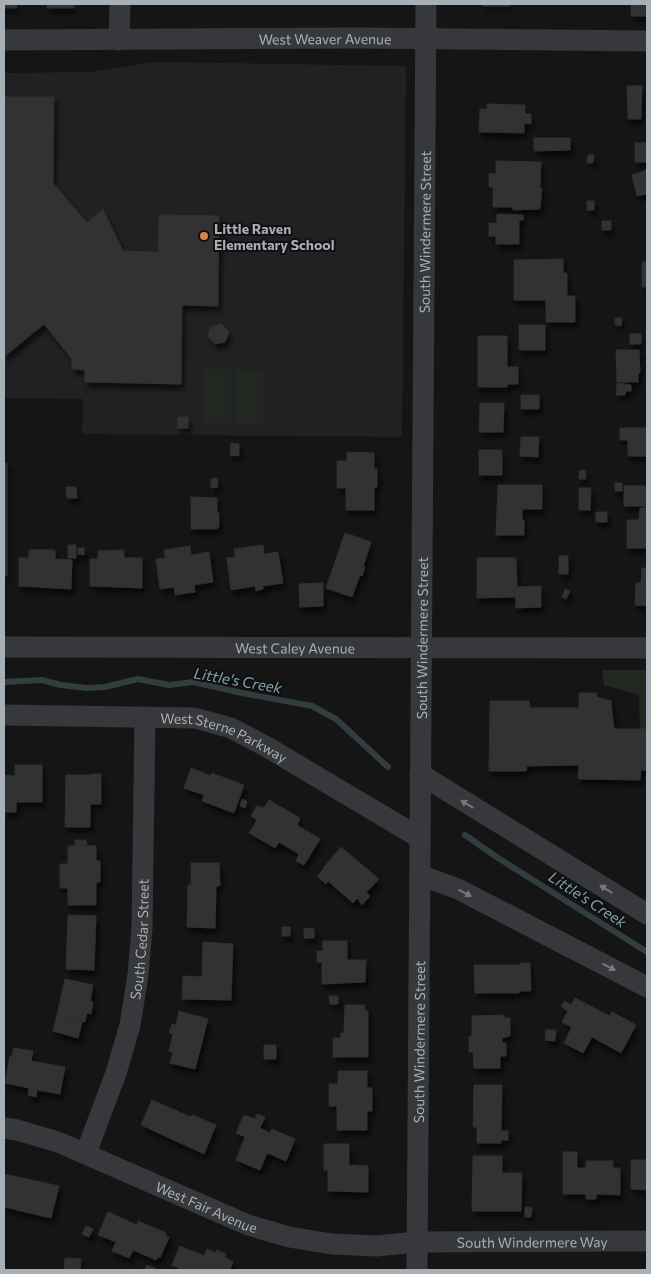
<svg xmlns="http://www.w3.org/2000/svg" width="651" height="1274" font-family="Commissioner,sans-serif">
	<defs>
		<filter id="shadow"><feDropShadow dx="3" dy="5.5" stdDeviation="2.5" flood-color="#0009"/></filter>
	</defs>
	<rect width="100%" height="100%" fill="#151516"/>
	<path fill="#212123" d="M155,62L406,66L402,437L82,434L83,399L4,398V73L90,72Z"/>
	<path fill="#222821" d="M204,369H231V424L203,423Z
		M236,370H263V425L236,424Z
		M602,670H647V730H640L639,695L604,685Z"/>
	<g fill="none" stroke-linecap="round" stroke-linejoin="round">
		<path stroke="#313d3f" stroke-width="6" d="M4,682L42,680L61,685L87,688L105,687L138,679L169,685L193,682L242,693L312,706L336,719L388,767
			M465,835L498,858L647,952"/>
	</g>
	<path fill="#303032" stroke="#2f3032" filter="url(#shadow)" d="M4,4H17V8H4Z
		M47,4H74V8H47Z
		M483,4H510V6H483Z
		M631,4H647V6H646V16H631Z
		M627,86H642L641,119H628Z
		M4,97H54L53,183L87,223L103,209L123,251L158,252L159,215L219,216L218,306L182,305L181,384L85,382V370L72,369V359L44,324L4,357Z
		M487,104L525,105V114H531V124L524,123V133L479,132L480,109H487Z
		M534,138H570V150L534,151Z
		M635,143H647V162H635Z
		M588,155H594L593,163H587Z
		M496,161L541,162L540,188H542L540,209L513,210V207H493V187H489V173L496,174Z
		M647,170V194L637,196L632,175Z
		M587,201H594V210H587Z
		M497,214L523,215V220H519V244H496V236H489V223H497Z
		M602,221H611V230H602Z
		M563,259V273H567V296H575V322H546V300H514V260Z
		M642,262H647V287H642Z
		M615,318H622L621,326L615,325Z
		M221,324L229,332L225,342L215,344L208,336L210,327Z
		M519,325H545V350H519Z
		M630,334H641V344H630Z
		M478,336H507V367H518V384H507V387H478Z
		M616,350H639L640,373H638V382H617Z
		M617,383L631,385V391H626L625,395H616Z
		M521,395H539V409H521Z
		M480,403H504L503,432H479Z
		M178,417H188V428H178Z
		M620,428H647V456H628V440H620Z
		M521,437H539L538,457L520,456Z
		M231,443L239,444V456L230,455Z
		M479,450H502V475H479Z
		M347,452L374,453V469H377V487H374V510H346V488H337V461H347Z
		M4,463H7V576H4Z
		M585,470L586,479H579V471Z
		M217,478L218,487L211,488V479Z
		M615,483H622V491H615Z
		M498,485H542V509H522V520H524V535H496Z
		M624,486H647V506H624Z
		M66,487H76L77,498H67Z
		M579,488H591L590,510H579Z
		M191,497L217,498V513H219V527H217V529H191Z
		M640,508H647V548H627V520H639Z
		M596,512H607V522H596Z
		M345,533L371,542L363,567H365L362,576L360,575L352,597L326,588Z
		M68,545H76V558H68Z
		M263,545L264,554L278,552L283,583L263,586V589L256,591L255,586L231,590L227,558L235,557L234,549Z
		M190,546L191,555L209,552L213,582L194,585L195,592L175,595L174,587L160,589L156,559L165,558L164,550Z
		M78,548H84V555L78,554Z
		M29,550H55V559L72,560L71,589L19,586V558H29Z
		M124,550V558H142V588L90,586V559H98V551Z
		M559,556H568V574H559Z
		M477,558H516L517,587L541,586V607L516,608V597L477,598Z
		M642,568H647V606L635,605L636,583H641Z
		M323,583V606L300,607L299,584Z
		M565,589L570,591L566,599L562,597Z
		M579,693H597V697L611,701L614,729H647V770H641L640,780L578,779L579,765L527,766L526,771H489L490,701H529L530,708H579Z
		M15,765H42V802H16V812H4V775L15,776Z
		M191,768L211,776L212,773L244,785L234,813L202,801L204,795L184,788Z
		M91,774H101V804H90V827H65L66,775H91Z
		M242,799L247,801L245,808L240,806Z
		M269,800L300,818L297,825L320,839L304,865L296,861L299,854L279,842L275,848L249,833L257,820L251,816L257,806L264,808Z
		M75,840H86L87,845L75,846Z
		M68,846H96V861H100V882H96V905H68V888H60V864H68Z
		M341,847L379,879L359,900L358,898L353,903L328,881L326,884L317,876L324,869L323,868Z
		M191,863H219L220,886H216L215,928L187,927L188,885H191Z
		M366,892L370,896L362,905L359,901Z
		M68,915L96,916L94,970L66,969Z
		M282,927H290V936H282Z
		M304,928L314,929V938H304Z
		M323,941H347V960H366L365,982L322,984V962H317V951H323Z
		M203,942L233,944L231,1000L182,999L183,976L202,977Z
		M520,963H530L531,991H519V993H475L474,965H520Z
		M65,979L93,985L90,1002H93L91,1014L87,1013L85,1022L57,1015Z
		M329,996H338V1004H330Z
		M575,998L610,1016L612,1012L636,1025L621,1053L592,1037L583,1053L564,1043L572,1027L562,1022Z
		M565,1001L571,1005L567,1011L561,1006Z
		M345,1005H365V1011H368V1057H333V1038H341V1033H344Z
		M179,1011L208,1019L195,1069L170,1063L173,1052L169,1051L173,1034L169,1033L172,1024L176,1025Z
		M57,1015L82,1022L78,1038L53,1031Z
		M504,1015V1018H510V1036L502,1038V1043H506V1056H500V1068H474L473,1052H469V1036H472V1016Z
		M546,1030H556L555,1041L545,1040Z
		M264,1045H276V1059H264Z
		M14,1048L33,1051L31,1061L65,1067L60,1094L37,1090L36,1097L28,1095L29,1088L5,1083L10,1056H12Z
		M338,1071H367V1088H372V1111H367V1130H337V1106H329V1084H338Z
		M474,1085H502L501,1131H508V1140H501V1143H477V1127H473Z
		M152,1100L191,1117L192,1115L216,1125L204,1154L141,1125Z
		M257,1114L265,1117L260,1128L270,1133L272,1129L295,1139L286,1161L267,1153L260,1170L236,1160L245,1137L236,1133L244,1115L255,1119Z
		M324,1144H349V1165L368,1166V1192L328,1191V1170H324Z
		M563,1152H577V1168H586V1161H613V1168H620V1195L596,1194V1199H586V1194H563Z
		M473,1156H502V1173H522L521,1211H472Z
		M631,1160H647V1190L631,1189Z
		M4,1174L59,1186L51,1218L4,1207Z
		M525,1207L532,1208L531,1217H525Z
		M108,1212L137,1225L138,1221L166,1233L165,1235L169,1237L160,1258L158,1257L156,1260L133,1250L129,1258L112,1251L116,1242L98,1235Z
		M86,1226L93,1229L89,1237L82,1234Z
		M180,1246L204,1256L207,1249L215,1253L217,1250L226,1254L225,1257L233,1262L230,1270H183L172,1265Z
		M65,1258L81,1259L80,1270H64Z
		M147,1265L156,1269L155,1270H145Z"/>
	<g fill="none" stroke-linecap="round" stroke-linejoin="round">
		<g stroke="#36383b" stroke-width="21">
			<path id="s1" d="M4,40L359,38L647,41"/>
			<path d="M119,40L120,4"/>
			<path id="s2" d="M4,647L647,648"/>
			<path id="s3" d="M4,715L195,718L231,728L267,747L420,838"/>
			<path d="M420,774L647,914"/>
			<path d="M420,875L458,889L647,987"/>
			<path id="s4" d="M4,1128L17,1130L58,1142L248,1225L289,1237L332,1244L376,1246L417,1242L647,1241"/>
			<path id="s5" d="M86,1153L116,1073L130,1025L138,975L142,928L145,717"/>
			<path id="s6" d="M417,1270L426,4"/>
		</g>
	</g>
	<defs><path id="oneway-solid" d="M-6-.8H1V-3.2L6.5 0L1 3.2V.8H-6Z" transform="scale(1.25)"/></defs>
	<g fill="#75797e">
		<use href="#oneway-solid" transform="translate(467 804) rotate(-148)"/>
		<use href="#oneway-solid" transform="translate(606 889) rotate(-148)"/>
		<use href="#oneway-solid" transform="translate(465 893) rotate(27)"/>
		<use href="#oneway-solid" transform="translate(609 967) rotate(27)"/>
	</g>
	<circle fill="#dc8247" stroke="#101011" stroke-width="2" cx="204" cy="236" r="5"/>
	<g text-anchor="middle" dominant-baseline="central" stroke-width="4" stroke-linejoin="round" paint-order="stroke">
		<g font-size="14" fill="#a8afb5" stroke="#101011">
			<text stroke="none"><textPath href="#s1" startOffset="321">West Weaver Avenue</textPath></text>
			<text stroke="none"><textPath href="#s6" startOffset="1038">South Windermere Street</textPath></text>
			<text stroke="none"><textPath href="#s6" startOffset="632">South Windermere Street</textPath></text>
			<text stroke="none"><textPath href="#s2" startOffset="291">West Caley Avenue</textPath></text>
			<text stroke="none"><textPath href="#s3" startOffset="224">West Sterne Parkway</textPath></text>
			<text stroke="none"><textPath href="#s5" startOffset="222">South Cedar Street</textPath></text>
			<text stroke="none"><textPath href="#s6" startOffset="228">South Windermere Street</textPath></text>
			<text stroke="none"><textPath href="#s4" startOffset="218">West Fair Avenue</textPath></text>
			<text stroke="none"><textPath href="#s4" startOffset="550">South Windermere Way</textPath></text>
		</g>
		<g font-size="14" font-weight="bold" fill="#a8afb5" stroke="#101011" text-anchor="start">
			<text x="214" y="228">Little Raven<tspan x="214" dy="16">Elementary School</tspan></text>
		</g>
		<g font-size="15" font-style="italic" fill="#83a4ac" stroke="#101011">
			<text transform="translate(238 680) rotate(10)">Little's Creek</text>
			<text transform="translate(588 899) rotate(33)">Little's Creek</text>
		</g>
	</g>
	<rect width="651" height="1274" fill="none" stroke="#a8afb5" stroke-width="10"/>
</svg>
